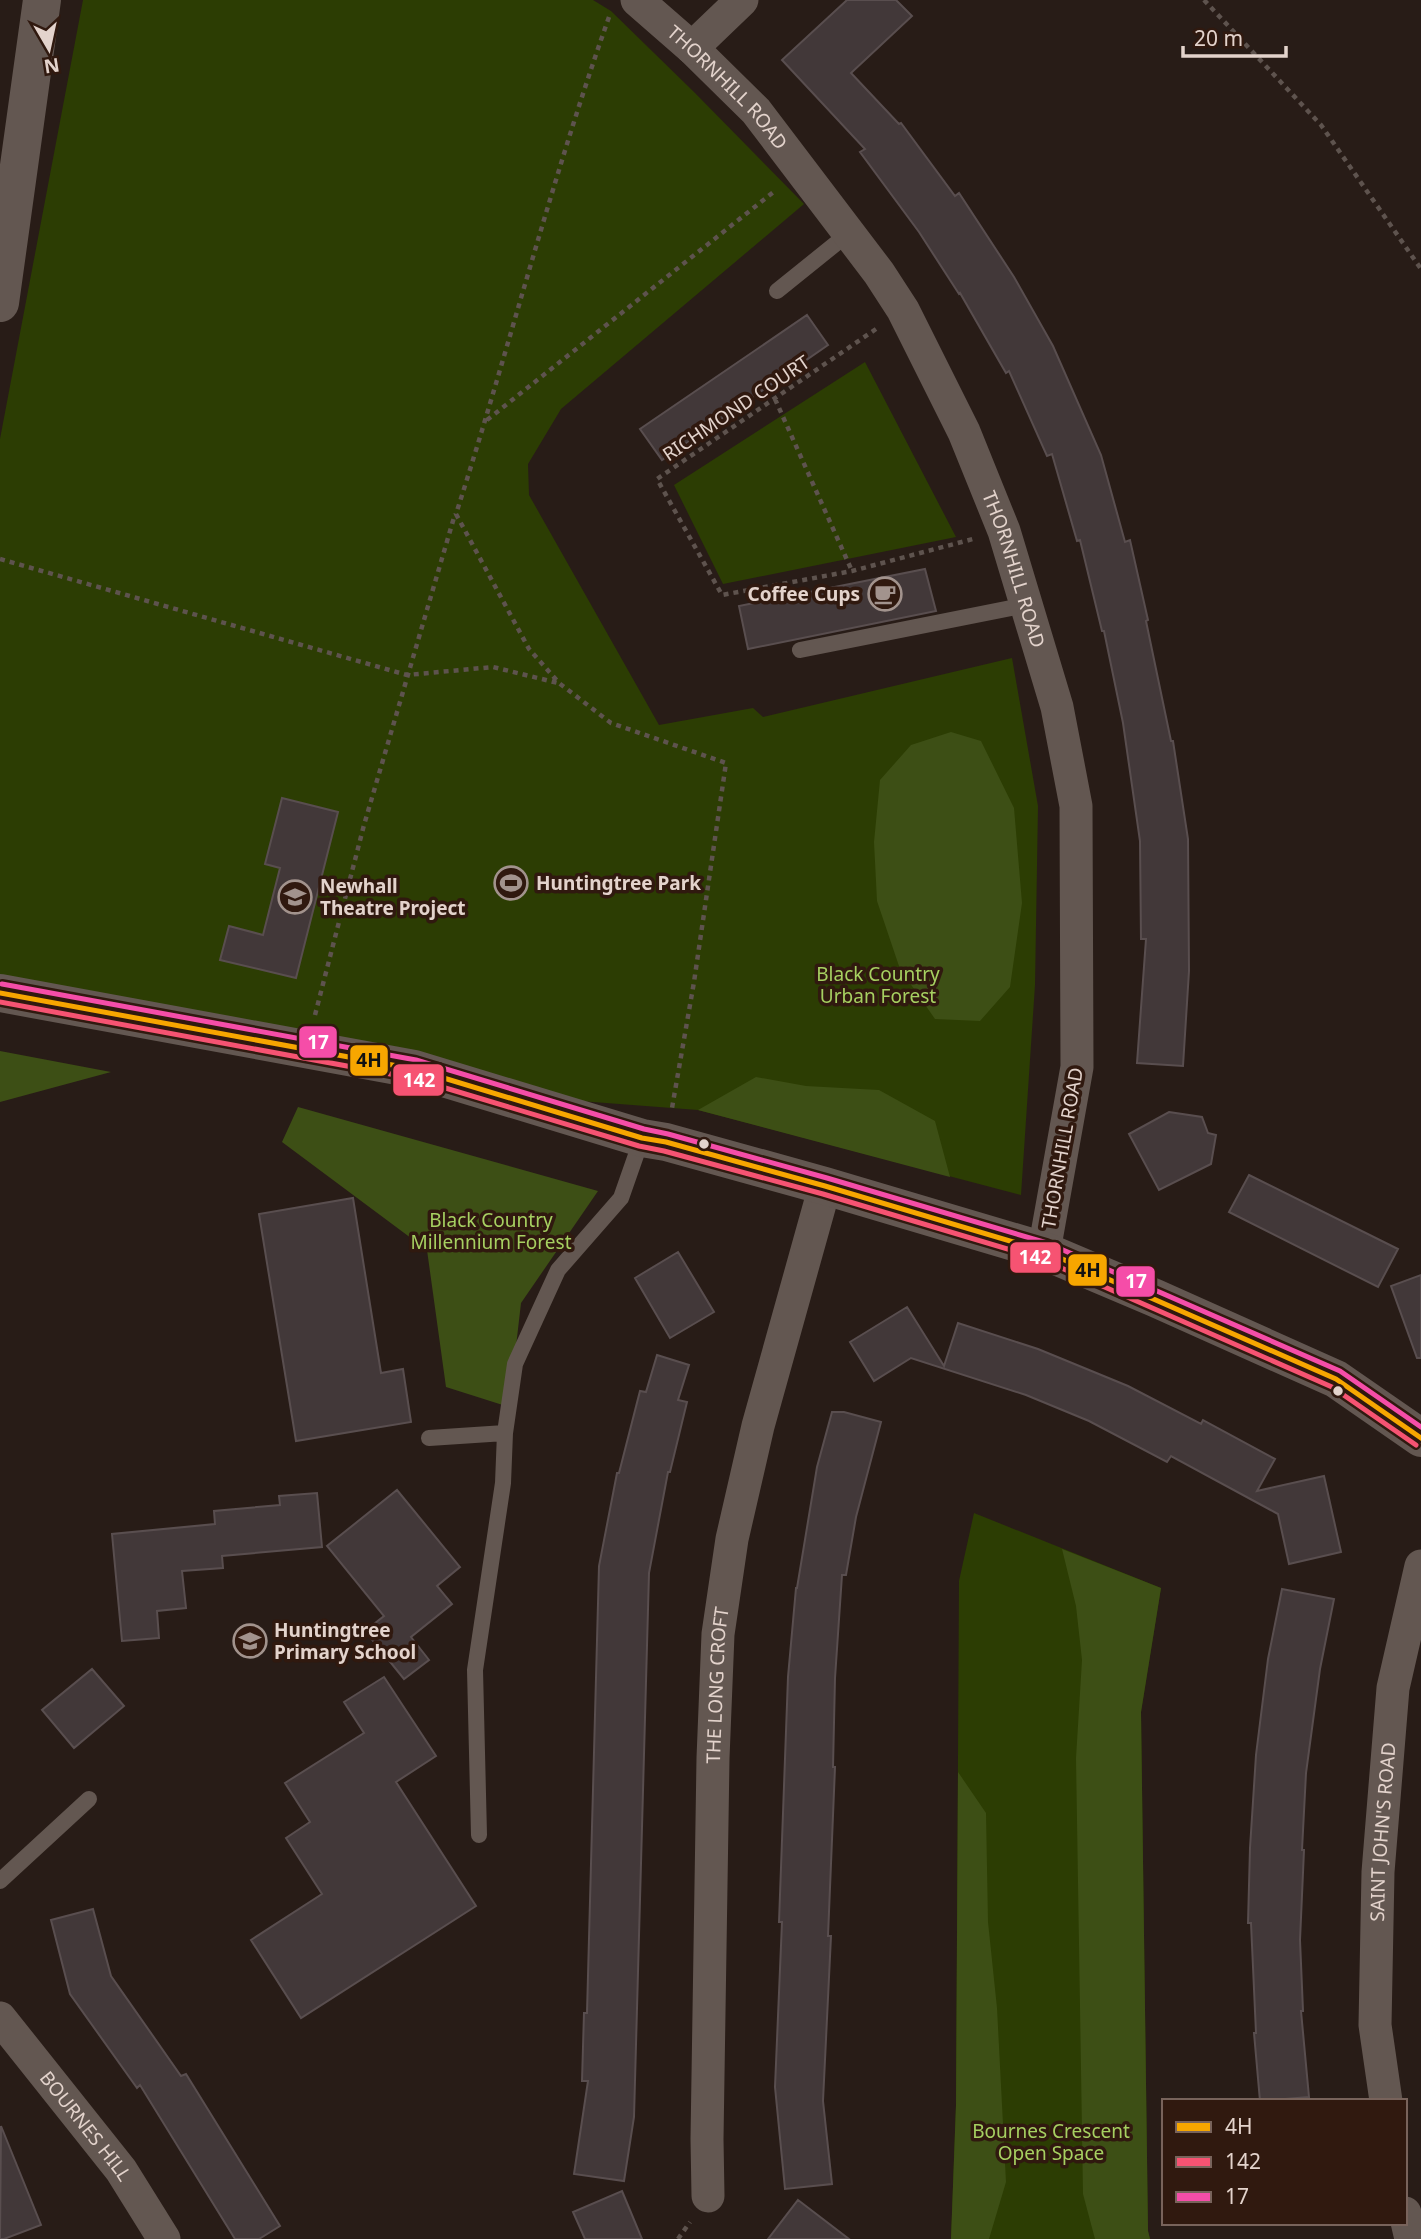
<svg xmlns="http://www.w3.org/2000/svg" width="1421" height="2239" font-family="'Noto Sans',sans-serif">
	<rect width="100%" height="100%" fill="#281c17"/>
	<path fill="#2c3d03" d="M83,0H593L611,11L695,93L804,204L561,409L528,464L529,495L659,725L753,708L763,717L1012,658L1038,806L1035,985L1021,1195L698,1110L580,1101L0,981V439Z
		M865,362L956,537L723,584L674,485Z
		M974,1513L1161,1588L1141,1712L1148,2231L1150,2239H951L956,2105L959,1581Z"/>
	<path fill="#3d4f15" d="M951,732L981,741L1014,808L1022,903L1010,987L980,1021L935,1019L900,969L877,901L874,842L880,780L911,745Z
		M0,1051L111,1072L0,1102Z
		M756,1077L806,1086L879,1090L935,1121L950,1177L698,1110Z
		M298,1107L598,1191L521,1303L509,1407L446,1387L427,1250L282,1142Z
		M1062,1549L1161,1588L1141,1712L1148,2231L1150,2239H1095L1083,2194L1076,1758L1082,1660L1076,1606Z
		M958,1772L986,1813L988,1922L997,2008L1006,2182L989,2239H951L956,2105Z"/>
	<path fill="#423839" stroke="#594e4f" stroke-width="2" d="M847,0H896L912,16L851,73L899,124L901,123L955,196L959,193L1014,277L1053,346L1101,455L1125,542L1130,540L1148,620L1146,621L1171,741H1173L1188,839L1189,971L1183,1066L1137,1063L1146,939H1141L1140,841L1123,723L1104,631H1102L1080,540L1077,541L1052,454L1047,456L1009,371L1006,373L960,293L959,294L919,232L860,152L865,149L782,60Z
		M807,315L828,345L662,460L640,429Z
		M925,569L936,611L748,649L739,606Z
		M282,798L338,812L296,978L220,960L229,926L263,935L280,868L265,864Z
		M1169,1112L1202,1117L1208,1133L1216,1135L1211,1164L1159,1190L1129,1134Z
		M1249,1175L1398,1249L1378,1287L1229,1212Z
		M353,1198L381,1373L403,1369L411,1422L296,1441L259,1214Z
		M678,1252L714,1312L670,1338L635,1278Z
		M1421,1275V1358H1417L1391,1286Z
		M907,1307L944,1366L958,1323L1038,1349L1128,1386L1201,1424L1203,1420L1275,1459L1257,1491L1324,1476L1341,1552L1289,1564L1278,1514L1171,1456L1167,1462L1089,1421L1026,1395L911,1358L874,1381L850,1342Z
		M657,1355L689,1365L678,1400L687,1402L670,1472H668L649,1573L634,2117L624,2181L574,2174L588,2081H582L584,2013H587L599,1566L617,1473H619L640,1391L646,1392Z
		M832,1412H844L881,1422L856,1517L846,1575H842L835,1678L833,1767H835L828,1936H831L823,2101L832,2184L785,2189L775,2087L782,1922H779L788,1677L796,1588H797L817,1467Z
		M397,1490L460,1567L437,1586L452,1604L411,1637L429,1660L404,1679L365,1631L384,1616L327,1546Z
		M317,1493L322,1547L222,1556L223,1568L182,1571L186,1608L157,1611L159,1638L122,1641L112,1534L215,1524L214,1511L280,1505L279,1496Z
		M1282,1589L1334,1599L1320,1669L1306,1773L1302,1850H1304L1300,1940L1303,2011H1301L1309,2097L1260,2101L1254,2033H1256L1251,1923H1248L1250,1848L1256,1755L1268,1659Z
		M92,1669L124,1706L74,1748L42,1710Z
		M384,1677L436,1756L396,1782L476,1906L301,2018L251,1940L322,1894L286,1838L310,1822L285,1783L364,1733L344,1702Z
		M93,1909L111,1976L181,2076L186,2074L280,2226L259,2239H235L140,2085L137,2088L70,1994L51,1920Z
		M1,2126L41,2225L4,2239H0Z
		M622,2191L642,2239H585L573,2212Z
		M798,2200L849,2239H768Z"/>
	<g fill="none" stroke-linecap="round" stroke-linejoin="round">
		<path stroke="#5e534e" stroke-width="4.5" stroke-dasharray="5 5" stroke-linecap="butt" d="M1204,0L1321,125L1421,269
			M609,17C551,181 509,349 456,514L529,649L559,683L611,723L726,763L694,982L672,1108
			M876,329L657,479L722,595L852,571L973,539
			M775,399L852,571
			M487,420L776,190
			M0,559L407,675L493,667L558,683
			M315,1015L364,825L455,514
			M678,2239L690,2222"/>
		<path stroke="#635751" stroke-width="16" d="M777,291L849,233
			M800,650L1026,605
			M429,1438L505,1433
			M479,1835L475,1670L503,1483L505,1433L515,1364L558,1270L621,1198L642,1138
			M0,1881L89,1799"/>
		<g stroke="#635751" stroke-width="33">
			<path id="s1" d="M637,0L692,48L756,111L879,273L903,310L964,432L1004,531L1057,707L1076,806L1077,1067L1044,1251"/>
			<path d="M692,48L742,0"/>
			<path id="s2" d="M0,2018L121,2170L164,2239"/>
			<path id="s3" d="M1386,2101L1375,2025L1378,1872L1393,1688L1421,1566"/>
			<path id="s4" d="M708,2196L707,2139L713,1758L718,1634L732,1539L758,1426L825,1186"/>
			<path d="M1405,2213L1411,2239"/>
		</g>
		<path stroke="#635751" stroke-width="38" d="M0,303L42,0
			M0,993L414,1069L642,1138L666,1142L825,1186L1044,1251L1155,1298L1336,1379L1421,1438"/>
		<defs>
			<path id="bus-1" d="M0,993L414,1069L642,1138L666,1142L825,1186L1044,1251L1336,1379L1421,1438"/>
			<path id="bus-2" d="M0,1002L412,1078L639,1146L664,1151L823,1194L1041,1259L1332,1387L1416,1445"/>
			<path id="bus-3" d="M2,984L416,1060L644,1129L668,1134L827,1178L1047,1243L1340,1371L1421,1427"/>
		</defs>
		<use href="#bus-1" stroke="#30190f" stroke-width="10"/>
		<use href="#bus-2" stroke="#30190f" stroke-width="10"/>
		<use href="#bus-3" stroke="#30190f" stroke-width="10"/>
		<use href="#bus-1" stroke="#f7a600" stroke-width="5"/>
		<use href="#bus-2" stroke="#f65372" stroke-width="5"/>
		<use href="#bus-3" stroke="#f54da8" stroke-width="5"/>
	</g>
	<defs>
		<symbol id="cafe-ring" viewBox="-11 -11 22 22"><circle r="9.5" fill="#30190f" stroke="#a2938d" stroke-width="1.5"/><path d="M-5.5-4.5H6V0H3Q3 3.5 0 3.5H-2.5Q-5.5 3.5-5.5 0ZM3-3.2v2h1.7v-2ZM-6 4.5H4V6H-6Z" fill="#a2938d"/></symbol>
		<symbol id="stadium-ring" viewBox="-11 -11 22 22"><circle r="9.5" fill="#30190f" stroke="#a2938d" stroke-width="1.5"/><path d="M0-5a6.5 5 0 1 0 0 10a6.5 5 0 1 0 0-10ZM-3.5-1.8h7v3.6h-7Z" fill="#a2938d"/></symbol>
		<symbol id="school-ring" viewBox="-11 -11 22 22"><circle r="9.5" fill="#30190f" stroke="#a2938d" stroke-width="1.5"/><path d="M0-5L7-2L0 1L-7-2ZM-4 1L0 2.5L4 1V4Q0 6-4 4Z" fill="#a2938d"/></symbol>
	</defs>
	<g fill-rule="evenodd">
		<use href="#cafe-ring" x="866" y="575" width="38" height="38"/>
		<use href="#stadium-ring" x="492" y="864" width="38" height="38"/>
		<use href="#school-ring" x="276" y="878" width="38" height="38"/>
		<use href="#school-ring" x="231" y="1622" width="38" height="38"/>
	</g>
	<g fill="#e3d3cc" stroke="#30190f" stroke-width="2.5">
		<circle cx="704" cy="1144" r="6"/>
		<circle cx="1338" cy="1391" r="6"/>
	</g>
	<g text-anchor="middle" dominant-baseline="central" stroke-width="7" stroke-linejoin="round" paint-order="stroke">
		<g font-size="19" fill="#e3d3cc" stroke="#30190f">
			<text stroke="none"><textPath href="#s1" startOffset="126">THORNHILL ROAD</textPath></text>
			<text transform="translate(736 408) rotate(-34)">RICHMOND COURT</text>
			<text stroke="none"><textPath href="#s1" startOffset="693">THORNHILL ROAD</textPath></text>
			<text transform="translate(1062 1148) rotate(-80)">THORNHILL ROAD</text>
			<text stroke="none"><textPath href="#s4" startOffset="511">THE LONG CROFT</textPath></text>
			<text stroke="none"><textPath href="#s3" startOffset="270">SAINT JOHN'S ROAD</textPath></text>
			<text stroke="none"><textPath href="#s2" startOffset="138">BOURNES HILL</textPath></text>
		</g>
		<g font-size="19" font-weight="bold" fill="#e3d3cc" stroke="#30190f" text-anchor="start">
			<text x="860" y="594" text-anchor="end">Coffee Cups</text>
			<text x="536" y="883">Huntingtree Park</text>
			<text x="320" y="886">Newhall<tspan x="320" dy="22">Theatre Project</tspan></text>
			<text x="274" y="1630">Huntingtree<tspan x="274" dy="22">Primary School</tspan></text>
		</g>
		<g font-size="19" fill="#a6d061" stroke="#30190f">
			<text x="878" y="974">Black Country<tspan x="878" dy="22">Urban Forest</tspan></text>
			<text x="491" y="1220">Black Country<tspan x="491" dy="22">Millennium Forest</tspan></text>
			<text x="1051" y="2131">Bournes Crescent<tspan x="1051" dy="22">Open Space</tspan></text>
		</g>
	</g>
	<g stroke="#30190f" stroke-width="2.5">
		<rect x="298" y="1025" width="40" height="34" rx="7" fill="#f54da8"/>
		<rect x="349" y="1044" width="40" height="33" rx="7" fill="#f7a600"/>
		<rect x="392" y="1063" width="53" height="34" rx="7" fill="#f65372"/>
		<rect x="1009" y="1241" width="53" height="33" rx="7" fill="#f65372"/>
		<rect x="1067" y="1253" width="41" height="34" rx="7" fill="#f7a600"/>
		<rect x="1115" y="1265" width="41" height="33" rx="7" fill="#f54da8"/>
	</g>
	<g font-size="19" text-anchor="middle" font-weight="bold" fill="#fff">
		<text x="318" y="1049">17</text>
		<text x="419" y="1087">142</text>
		<text x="1035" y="1264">142</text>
		<text x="1136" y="1288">17</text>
	</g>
	<g font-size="19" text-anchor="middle" font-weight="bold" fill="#111">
		<text x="369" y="1067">4H</text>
		<text x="1088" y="1277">4H</text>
	</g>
	<rect x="1162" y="2099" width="245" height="126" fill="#30190f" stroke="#78635b" stroke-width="2"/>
	<rect x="1176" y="2122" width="35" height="10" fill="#f7a600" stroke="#78635b" stroke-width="2"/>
	<text x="1225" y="2134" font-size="21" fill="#e3d3cc">4H</text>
	<rect x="1176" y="2157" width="35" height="10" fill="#f65372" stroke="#78635b" stroke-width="2"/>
	<text x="1225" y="2169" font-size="21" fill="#e3d3cc">142</text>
	<rect x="1176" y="2192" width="35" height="10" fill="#f54da8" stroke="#78635b" stroke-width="2"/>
	<text x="1225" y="2204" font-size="21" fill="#e3d3cc">17</text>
	<g transform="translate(49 49) rotate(171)" stroke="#30190f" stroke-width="5" paint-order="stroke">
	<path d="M0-5L12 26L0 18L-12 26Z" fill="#e3d3cc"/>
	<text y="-10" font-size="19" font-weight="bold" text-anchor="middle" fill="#e3d3cc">N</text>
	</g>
	<path d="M1183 46v10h103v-10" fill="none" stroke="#e3d3cc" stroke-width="3.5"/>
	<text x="1194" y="46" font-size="21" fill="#e3d3cc" stroke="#30190f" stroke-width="5" paint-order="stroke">20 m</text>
</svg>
